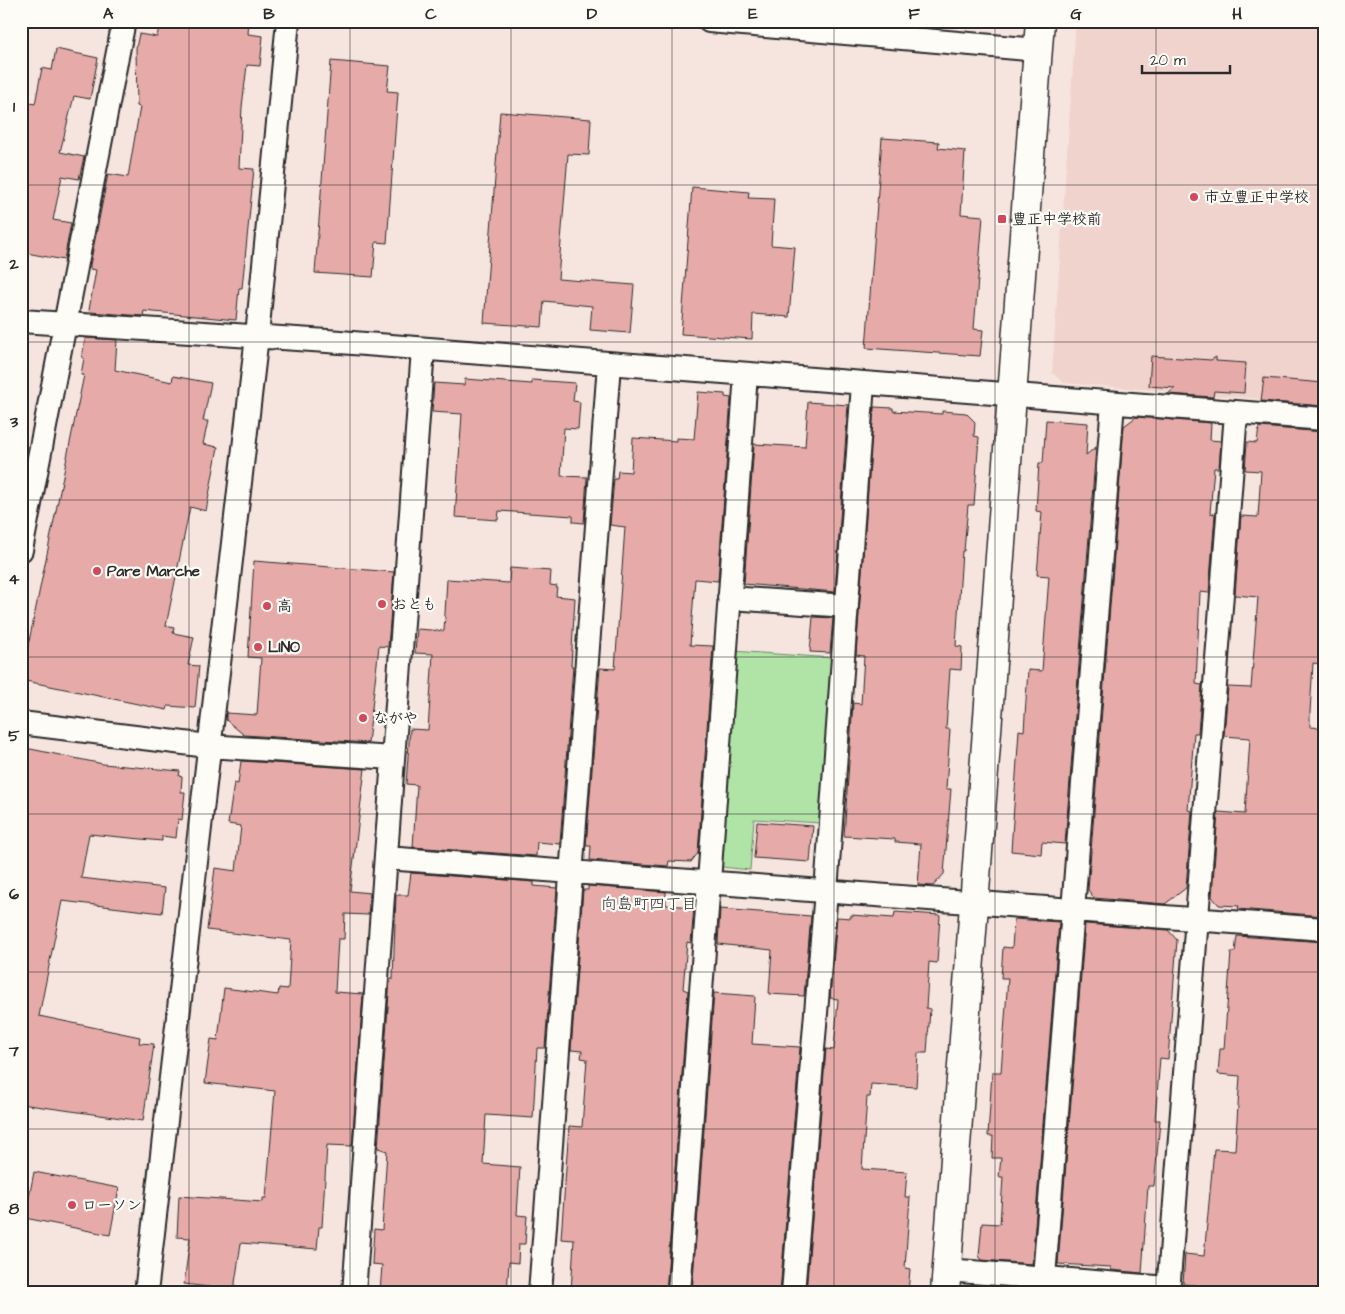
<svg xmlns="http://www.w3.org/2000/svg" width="1345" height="1314" font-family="'Architects Daughter','Klee One',sans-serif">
	<rect width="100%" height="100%" fill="#f6e4df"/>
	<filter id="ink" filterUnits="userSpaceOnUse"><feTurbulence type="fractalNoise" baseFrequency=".02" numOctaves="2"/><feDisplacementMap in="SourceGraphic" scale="10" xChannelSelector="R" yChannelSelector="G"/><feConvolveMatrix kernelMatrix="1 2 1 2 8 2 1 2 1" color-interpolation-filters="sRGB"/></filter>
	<g filter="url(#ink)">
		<path fill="#f1d3ce" d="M1076,21H1324V404L1064,383L1052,373Z"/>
		<path fill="#b0e4a6" stroke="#6e8868" d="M732,651L833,658L821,823L754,819L750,870L722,867L717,861Z"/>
		<path fill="#e6aba8" stroke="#2b2b2b" d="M160,21H249L248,34L263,36L260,66L247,65L242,107L239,168L254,169L242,288H239L236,320L144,311L143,316L90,312L89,310L96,270L90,269V265L108,174L128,177L140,107L137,106L136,48L139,34L157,37Z
			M56,49L98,58L90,99L74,96L60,152L84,157L79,179L62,176L53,220L71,223L64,260L21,252V101L35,104L42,68L52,70Z
			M331,61L390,66L387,91L398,92L387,243L376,242L373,277L315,273Z
			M500,112L591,119L589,155L568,154L558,279L634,285L630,333L590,330L592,306L544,301L542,327L484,323Z
			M882,138L939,142L938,148L965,151L961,214L983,216L974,329L983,330L980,356L866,348Z
			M692,187L749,192L748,198L774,199L771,245L795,247L789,317L753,314L752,339L681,334Z
			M85,338L117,340L115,370L172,382L173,376L211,383L203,421H208L203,444L218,447L206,511L190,507L166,626L174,628L173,633L194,637L188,665L199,666L195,708L168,706L167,710L21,680L84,375H81L84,358H82Z
			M1151,356L1211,360L1216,357V361L1246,363L1244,393L1214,391L1213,397L1168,394L1175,388L1149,386Z
			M1264,378L1324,383V406L1261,401Z
			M465,379L532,384V380L575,383L573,401L580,402L578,429L564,428L561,476L587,477L584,523L573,522V516L499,511L498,520L455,517L462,414L432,412L434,383L464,385Z
			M698,392L725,394V397L731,398L718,581L695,579L690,645L713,646L698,853L691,862L669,861L668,866L590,860L591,846H586L600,668L615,669L625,527L610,525L614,479H617L618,471L631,472L633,438L676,441V438L694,439Z
			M808,402L848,405L835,592L744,584L754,444L805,447Z
			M874,407L893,408V411L942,414V411L966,413L975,422L974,436L979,437L974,505H968L964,551H962L956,646L962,647L961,670L950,669L946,729H950L946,789H951L944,874L933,886L918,885L921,844L895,842V839L844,836L853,703L861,704L864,656L856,655Z
			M1136,417L1211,423L1210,440L1221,441L1219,468H1214L1210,513L1215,514L1209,593L1200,592L1196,684L1202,685L1198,733H1194L1188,810L1192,811L1186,888L1165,904L1094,898L1088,890L1124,426Z
			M1046,420L1088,423L1086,455L1096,447L1065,844L1042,842L1041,854L1011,851L1019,730L1024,731L1028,670L1042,671L1049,576L1037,575L1042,512L1036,511L1039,463H1043Z
			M1259,427L1324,432V646L1321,664L1313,663L1310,712V727L1324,728V916L1238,909L1239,906L1219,905L1212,897L1218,812L1245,814L1250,738L1224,736L1228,687L1251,688L1258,597L1235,595L1241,516L1258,517L1261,471L1245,470L1247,442L1257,443Z
			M254,561L394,572L388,647L379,646L368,743L244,735L226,720V713L257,715L261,658L248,657Z
			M510,568L551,571L550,585L557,586L556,596L575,598L571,666H573L560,844L537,842L536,856L413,847L417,785L406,784L410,729L428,730L433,654L415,653L417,629L444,631L447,579L509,583Z
			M813,617L833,618L830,653L810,652Z
			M21,747L103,764L180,771L179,776L182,777L181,792H185L182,820L178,819L176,838L162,836V841L89,834L81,878L165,888L162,913L62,901L39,1016L140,1037L139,1043L154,1044L143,1121L21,1104Z
			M241,761L365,769L350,891L370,893L368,915L345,914L344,939H338L335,992L363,994L352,1146L327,1145L322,1227H319L317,1249L241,1243L234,1290L184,1284L190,1238L177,1237L179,1196L263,1202V1198H266L275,1091L205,1083L211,1039L218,1040L224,988L278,995L279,988L288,989L291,940L207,930L215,868L236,871L241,826L228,824L234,783L238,784Z
			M757,822L813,826L810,862L754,858Z
			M411,873L534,882V886L557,888L545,1048H537L533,1118L486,1115L483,1164L520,1167L517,1215L527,1216L525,1244H519L518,1263L509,1262L507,1293H380L382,1265L372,1264L374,1229L382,1230L387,1151L378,1148L390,979H393L396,895H408Z
			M588,886L666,892V905L694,907L691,943L687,942L683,989L688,991L666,1293H571L574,1240L561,1239L569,1126L582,1127L587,1059L581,1058L582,1051L571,1050L583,890H588Z
			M720,909L811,916L804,996L769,994L772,950L718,944Z
			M895,912L940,915L937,963L929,962L926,1008L930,1009L927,1053H918L916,1087L871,1084L870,1097H867L862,1169L907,1172L905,1197H910L905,1268L910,1269L908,1293H806L826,1049L834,1050L838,999L830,998L837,917L851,918V915L894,918Z
			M1014,919L1059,922L1032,1264L982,1260L979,1256L982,1223L1000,1224L1003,1177H999L1001,1158H992L993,1136H988L992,1072H1001L1008,978H1001L1003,947L1012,948Z
			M1085,924L1168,930L1177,940L1168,1059L1160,1058L1155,1120H1160L1158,1144L1154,1186H1148L1142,1273L1111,1270V1267L1058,1264Z
			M1237,936L1324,942V1293H1203L1204,1286L1183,1284L1185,1254L1204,1256L1214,1149L1235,1150L1240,1076L1218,1074L1220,1049H1224L1231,952H1235Z
			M714,993L755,996L752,1044L800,1047L780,1293H692Z
			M34,1172L119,1188L110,1235L25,1218Z
			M986,1286L1036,1290L1035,1293H986Z"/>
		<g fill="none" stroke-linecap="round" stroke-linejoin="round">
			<defs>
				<path id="minor" d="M709,21L1038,50
					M21,321L327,341L1324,419
					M21,550L124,21
					M729,598L847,606
					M21,723L208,746L393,758
					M386,858L1324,929
					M947,1270L1168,1288
					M1044,1277L1113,403
					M146,1293L257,336L288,21
					M354,1293L423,349
					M540,1293L609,364
					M679,1293L746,374
					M793,1293L826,891L863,384
					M1168,1293L1236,413"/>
				<path id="tertiary" d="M945,1293L1040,21"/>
			</defs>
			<use href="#minor" stroke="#2b2b2b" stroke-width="26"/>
			<use href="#tertiary" stroke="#2b2b2b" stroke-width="31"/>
			<use href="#minor" stroke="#fdfcf7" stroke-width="22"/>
			<use href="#tertiary" stroke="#fdfcf7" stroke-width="28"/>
		</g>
	</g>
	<path fill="none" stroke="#2b2b2b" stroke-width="1" stroke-opacity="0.55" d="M189,21V1293M350,21V1293M511,21V1293M672,21V1293M834,21V1293M995,21V1293M1156,21V1293M21,185H1324M21,342H1324M21,500H1324M21,657H1324M21,814H1324M21,972H1324M21,1129H1324"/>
	<g fill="#d1495b" stroke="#fdfcf7" stroke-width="2">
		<circle cx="1194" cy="197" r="5"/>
		<rect x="997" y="214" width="10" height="10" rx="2.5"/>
		<circle cx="97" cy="571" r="5"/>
		<circle cx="382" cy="604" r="5"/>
		<circle cx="267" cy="606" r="5"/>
		<circle cx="258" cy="647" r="5"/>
		<circle cx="363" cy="718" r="5"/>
		<circle cx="72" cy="1205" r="5"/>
	</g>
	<g text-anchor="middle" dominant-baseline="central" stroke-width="4.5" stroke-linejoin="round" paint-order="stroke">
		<g font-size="15" font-weight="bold" fill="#2b2b2b" stroke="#fdfcf7" text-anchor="start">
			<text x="1204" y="197">市立豊正中学校</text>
			<text x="1012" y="219">豊正中学校前</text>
			<text x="107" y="571">Pare Marche</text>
			<text x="392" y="604">おとも</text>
			<text x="277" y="606">高</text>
			<text x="268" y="647">LINO</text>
			<text x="373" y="718">ながや</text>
			<text x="82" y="1205">ローソン</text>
		</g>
		<g font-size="16" fill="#2b2b2b" stroke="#fdfcf7">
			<text x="649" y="904">向島町四丁目</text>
		</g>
	</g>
	<rect width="1345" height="1314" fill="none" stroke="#fdfcf7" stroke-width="55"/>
	<path d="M1142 65v8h88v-8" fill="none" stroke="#2b2b2b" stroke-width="2.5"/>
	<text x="1150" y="65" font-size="15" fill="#2b2b2b" stroke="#fdfcf7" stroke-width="4" paint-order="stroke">20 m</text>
	<rect x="28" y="28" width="1290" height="1258" fill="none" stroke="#2b2b2b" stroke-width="2"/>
	<g font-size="16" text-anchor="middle" font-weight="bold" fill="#2b2b2b">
		<text x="108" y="19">A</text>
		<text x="269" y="19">B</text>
		<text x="431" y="19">C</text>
		<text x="592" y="19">D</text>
		<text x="753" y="19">E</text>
		<text x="914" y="19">F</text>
		<text x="1076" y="19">G</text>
		<text x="1237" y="19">H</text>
		<text x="14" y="112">1</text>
		<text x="14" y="269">2</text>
		<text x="14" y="427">3</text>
		<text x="14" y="584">4</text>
		<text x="14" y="741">5</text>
		<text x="14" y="899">6</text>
		<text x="14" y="1056">7</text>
		<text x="14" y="1214">8</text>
	</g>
</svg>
